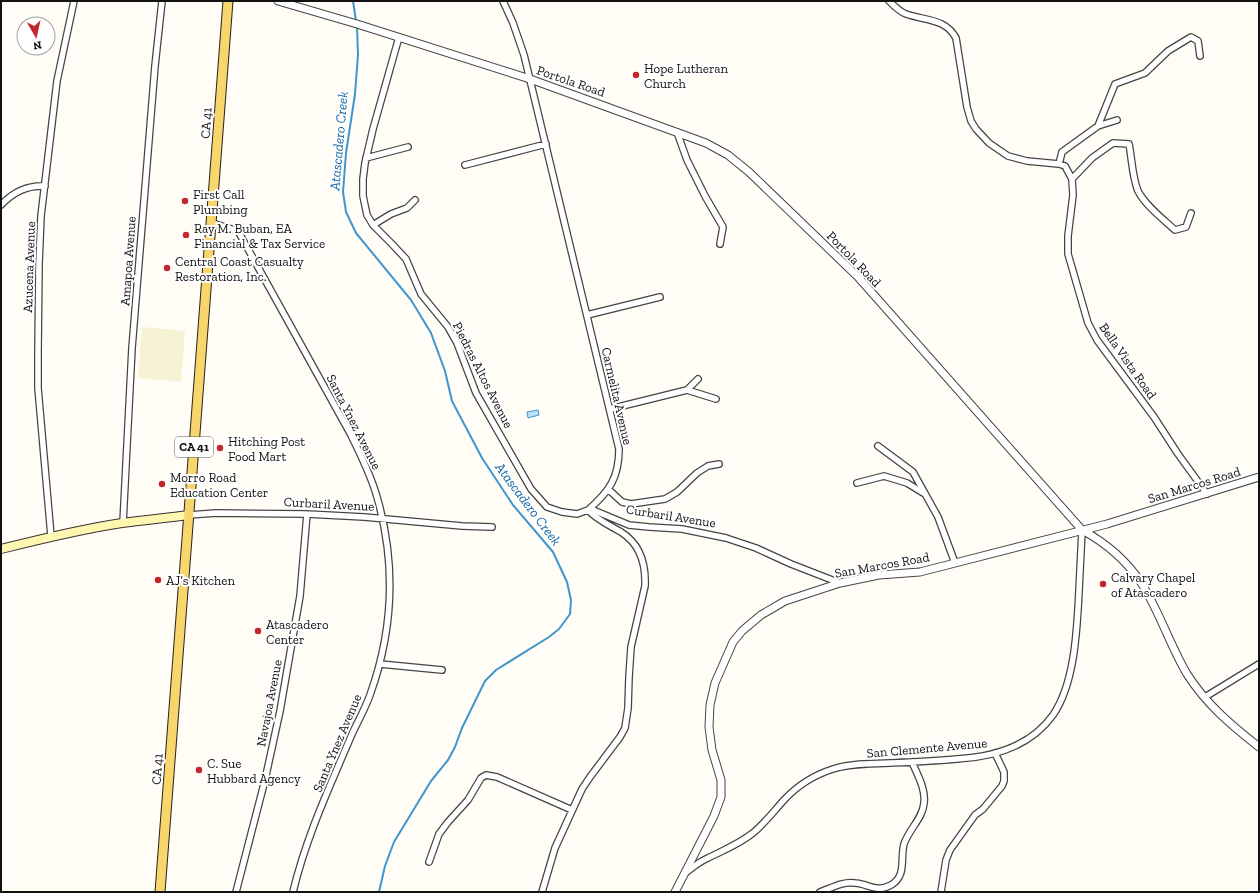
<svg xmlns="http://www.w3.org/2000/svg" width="1260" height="893" font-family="'Zilla Slab',serif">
	<rect width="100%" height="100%" fill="#fffdf5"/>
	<path fill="#f6f3d4" d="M142,327L185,331L181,382L138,378Z"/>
	<path fill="#b9e0f7" stroke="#3f96cf" d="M538,410L539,415L528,418L527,412Z"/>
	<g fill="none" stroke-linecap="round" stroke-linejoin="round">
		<path stroke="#3f96cf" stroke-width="2" d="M353,1L356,21
			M357,26L358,55L355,94L346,153L343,192L346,212L356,233L411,300L431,333L445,371L452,401L482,458L513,505L553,552L567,582L571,600L570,614L559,629L549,637L496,670L485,681L462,728L455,747L448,760L431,781L394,842L385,866L379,892"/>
		<defs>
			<path id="minor" d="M503,1L513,23L524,55L619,449C619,477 610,491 588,510C597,520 609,525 621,532C640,544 646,564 645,586L631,647L629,677L628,708L625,728L620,737L590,777L582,789L555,848L542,892
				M889,1C894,6 900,12 906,14C926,21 945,18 956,38L967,107L971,121L976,129L989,143L1008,156L1027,161L1059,164L1065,166L1072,179L1073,195L1068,236V254L1088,323L1097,340L1154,417L1178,454L1207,494
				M399,37L373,129L365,163L363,179V196L367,215L373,225L392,244L406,259L421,294L448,327L457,343L476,393L531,489L547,507L562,512L577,514L588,510H593L629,525L649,527L682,529L726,538L756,548L791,564L840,583
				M1098,126L1115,84L1145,73L1168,51L1191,37L1198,41L1200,56
				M677,132L687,160L705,196L723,227L720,244
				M366,158L408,147
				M1059,164L1062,152L1098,126L1117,120
				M465,165L546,144
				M1072,179L1092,158L1113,143L1129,144C1132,159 1132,176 1138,191C1145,205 1163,219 1175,230L1186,227L1191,213
				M1,205C13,192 27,185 45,186
				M212,223L238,231L351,435C361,456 371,475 377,497C396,563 393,631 370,695C365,709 358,721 352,734C330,786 306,837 293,892
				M373,225L391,214L407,208L415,200
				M587,315L660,297
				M687,390L698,379
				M610,409L687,390L716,399
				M878,446L913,472L938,517L955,563
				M857,483L884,476L907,483L925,494
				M608,489L622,502L631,504L665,499L677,492L697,473L708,466L719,464
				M189,515L216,513L307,514L364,517L462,526L492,527
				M123,523L132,348L155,66L162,1
				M51,536L38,388V351L39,264L41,216L57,81L74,1
				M380,664L442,670
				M1205,697L1259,664
				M429,862L439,834L448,822L468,800L481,778L486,775L497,777L572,810
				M685,873C692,868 700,861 708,858C724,850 739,844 753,833C765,823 774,811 784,800C797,786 814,775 833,769C851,763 871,764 890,763C912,762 935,761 957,759C993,757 1031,746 1053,715C1075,683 1077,629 1079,591C1080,571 1081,551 1082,530
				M236,892L265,780L280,711L300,596L307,514
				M820,892C831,888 843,881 855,883C869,884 876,893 891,885C907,876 900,858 904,844C909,829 923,818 924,803C926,789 917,774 912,762
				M941,892L946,860L950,850L975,815L983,809L1002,786L1004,781V772L995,753"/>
			<path id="tertiary" d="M278,1L357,24L530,79L706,143L728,155L749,172L858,277L1082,530C1106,543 1127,561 1142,584C1160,613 1170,645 1187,674C1206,704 1231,725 1259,747
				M675,892L714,816L721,797V780L712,750L709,727L710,705L715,683L733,642L742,631L761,615L785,601L840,583L879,575L920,572L1107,524L1259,477"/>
			<path id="secondary" d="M1,549C41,539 81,529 122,523C144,520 167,518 189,515"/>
			<path id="primary" d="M160,892L228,1"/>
		</defs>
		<use href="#minor" stroke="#444" stroke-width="8"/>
		<use href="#tertiary" stroke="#444" stroke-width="9"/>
		<use href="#secondary" stroke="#333" stroke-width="10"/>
		<use href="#primary" stroke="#222" stroke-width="11"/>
		<use href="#minor" stroke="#fff" stroke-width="5.5"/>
		<use href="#tertiary" stroke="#fff" stroke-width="7"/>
		<use href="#secondary" stroke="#fff6b0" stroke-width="8"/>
		<use href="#primary" stroke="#f9d66b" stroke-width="9"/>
	</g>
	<g fill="#c4262e" stroke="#fff" stroke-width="1.5">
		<circle cx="636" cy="75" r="4"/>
		<circle cx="185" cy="201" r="4"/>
		<circle cx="186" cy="235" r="4"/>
		<circle cx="167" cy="268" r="4"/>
		<circle cx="220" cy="448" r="4"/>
		<circle cx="162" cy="484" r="4"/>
		<circle cx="158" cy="580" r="4"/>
		<circle cx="1103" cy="584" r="4"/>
		<circle cx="258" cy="631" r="4"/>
		<circle cx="199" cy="770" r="4"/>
	</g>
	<g text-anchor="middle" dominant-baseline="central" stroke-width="4" stroke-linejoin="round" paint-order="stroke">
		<rect fill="#fff" stroke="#585858" stroke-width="1" x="175" y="437" width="38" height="20" rx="3"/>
		<g font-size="12" font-weight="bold" fill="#111">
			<text x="194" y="447">CA 41</text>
		</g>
		<g font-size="13" fill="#111" stroke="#fff" text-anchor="start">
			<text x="644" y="68">Hope Lutheran<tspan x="644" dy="15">Church</tspan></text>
			<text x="193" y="194">First Call<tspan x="193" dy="15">Plumbing</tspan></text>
			<text x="194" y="228">Ray M. Buban, EA<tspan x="194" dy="15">Financial &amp; Tax Service</tspan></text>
			<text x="175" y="261">Central Coast Casualty<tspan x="175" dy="15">Restoration, Inc.</tspan></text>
			<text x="228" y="441">Hitching Post<tspan x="228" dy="15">Food Mart</tspan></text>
			<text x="170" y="477">Morro Road<tspan x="170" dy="15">Education Center</tspan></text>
			<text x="1111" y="577">Calvary Chapel<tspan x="1111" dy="15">of Atascadero</tspan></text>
			<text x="166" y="580">AJ’s Kitchen</text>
			<text x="266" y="624">Atascadero<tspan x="266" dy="15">Center</tspan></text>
			<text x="207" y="763">C. Sue<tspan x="207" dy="15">Hubbard Agency</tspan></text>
		</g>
		<g font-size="13" fill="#111" stroke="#fff">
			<text transform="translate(571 81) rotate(19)">Portola Road</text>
			<text transform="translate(206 123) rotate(-86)">CA 41</text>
			<text transform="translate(854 259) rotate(46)">Portola Road</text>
			<text transform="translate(128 261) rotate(-86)">Amapoa Avenue</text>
			<text transform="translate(29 267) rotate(-88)">Azucena Avenue</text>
			<text transform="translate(1128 361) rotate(55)">Bella Vista Road</text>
			<text transform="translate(483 375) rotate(63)">Piedras Altos Avenue</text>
			<text transform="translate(617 396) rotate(77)">Carmelita Avenue</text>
			<text transform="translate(354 422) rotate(63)">Santa Ynez Avenue</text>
			<text transform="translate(1194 485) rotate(-17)">San Marcos Road</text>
			<text transform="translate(329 504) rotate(3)">Curbaril Avenue</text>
			<text transform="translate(671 516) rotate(9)">Curbaril Avenue</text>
			<text transform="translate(882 565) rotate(-10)">San Marcos Road</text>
			<text transform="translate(269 703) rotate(-79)">Navajoa Avenue</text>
			<text transform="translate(337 743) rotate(-67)">Santa Ynez Avenue</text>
			<text transform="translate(927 748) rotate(-5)">San Clemente Avenue</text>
			<text transform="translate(157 769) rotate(-86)">CA 41</text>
		</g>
		<g font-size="14" font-style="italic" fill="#1768a6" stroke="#fff">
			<text transform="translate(339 141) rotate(-85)">Atascadero Creek</text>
			<text transform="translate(528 504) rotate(53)">Atascadero Creek</text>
		</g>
	</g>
	<rect width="1260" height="893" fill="none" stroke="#111111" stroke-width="4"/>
	<g transform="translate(36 36) rotate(171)"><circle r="19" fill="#ffffff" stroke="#a0a0a0"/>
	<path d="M0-3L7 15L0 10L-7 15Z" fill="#c4262e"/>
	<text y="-6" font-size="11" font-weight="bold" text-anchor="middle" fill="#111111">N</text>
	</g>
</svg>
